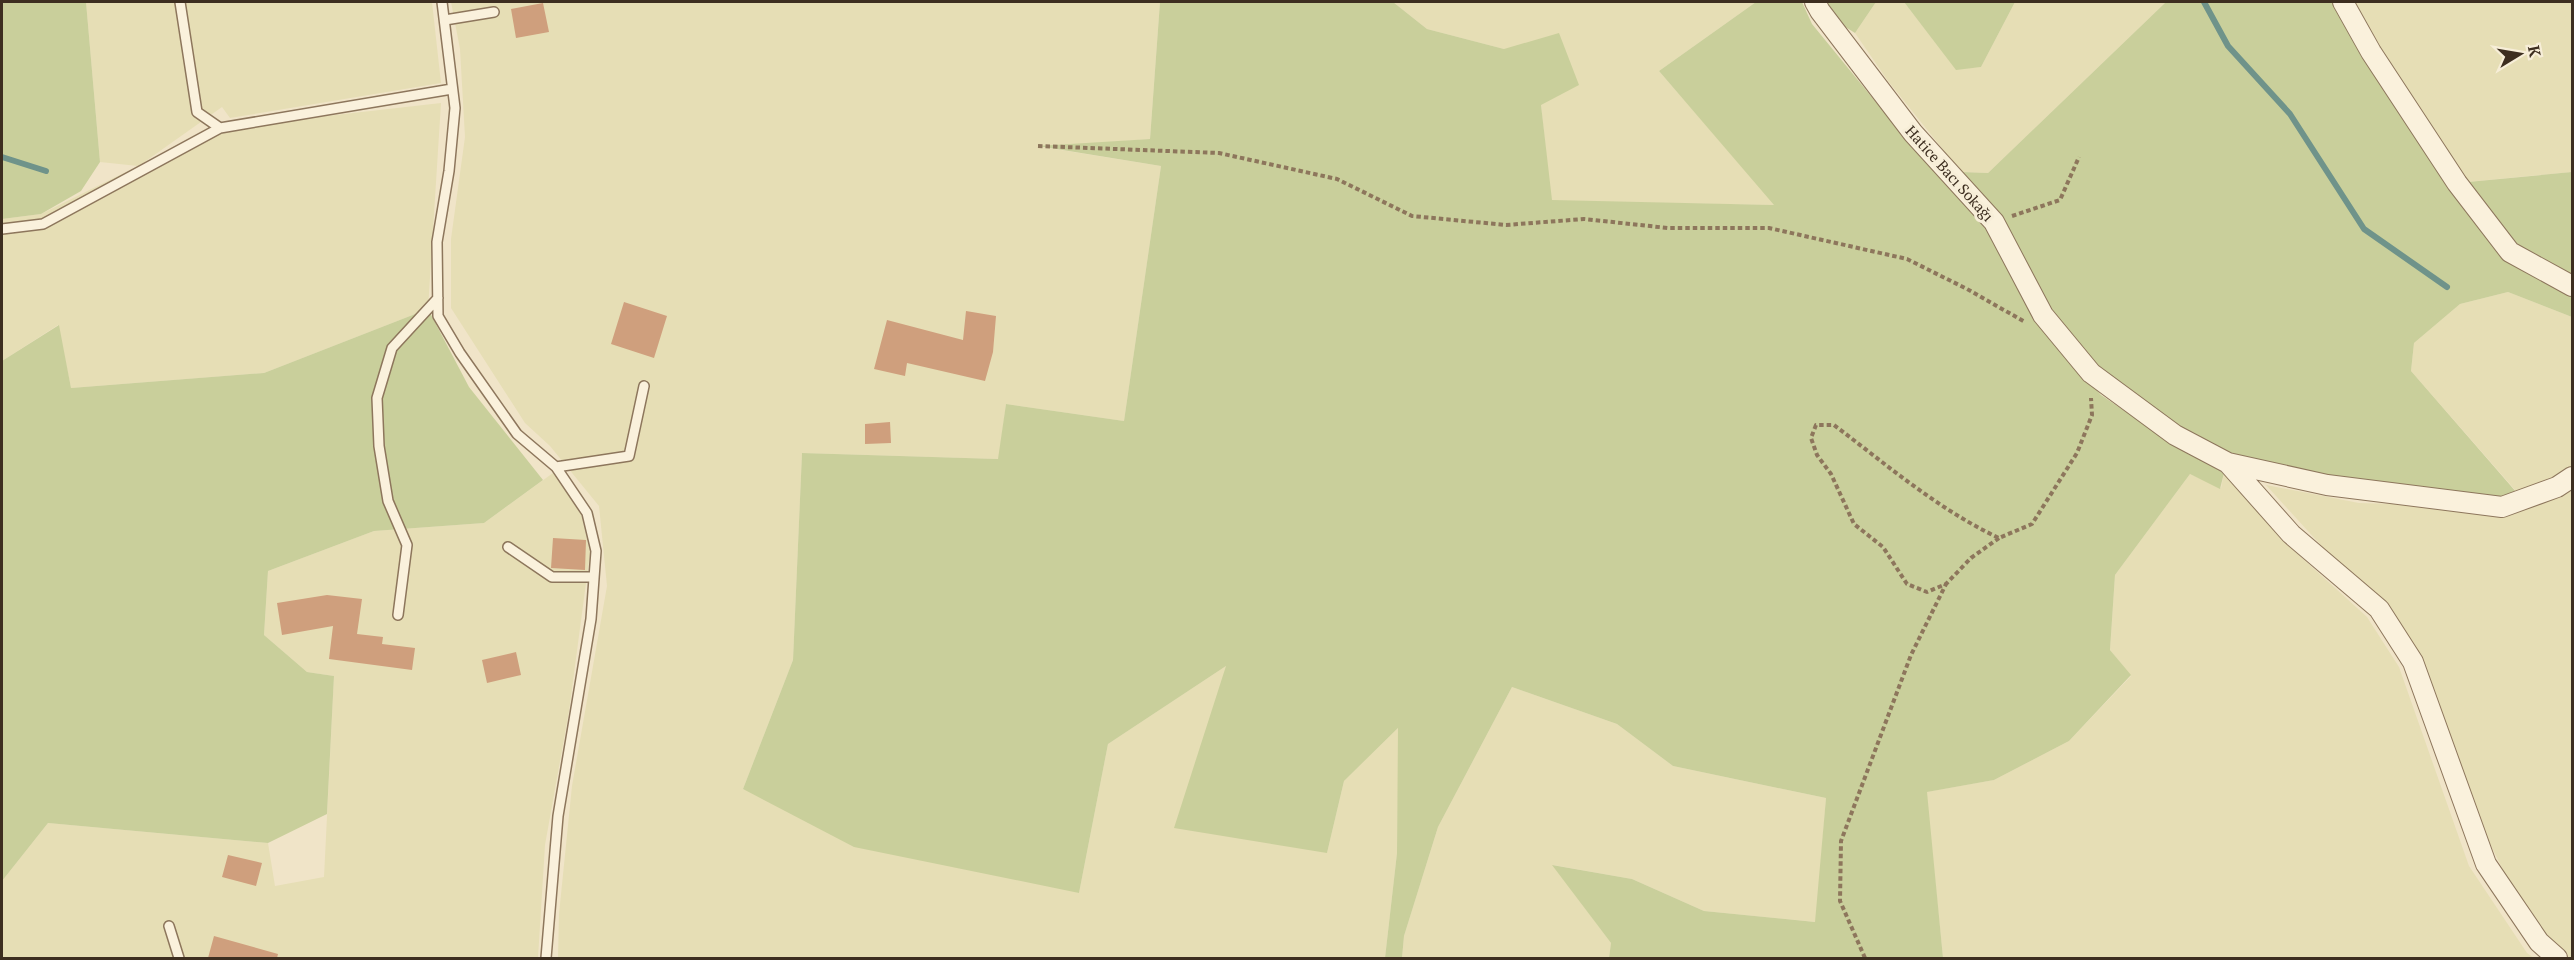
<svg xmlns="http://www.w3.org/2000/svg" width="2574" height="960" font-family="'PT Serif',serif">
	<rect width="100%" height="100%" fill="#f0e4c8"/>
	<path fill="#e6deb5" d="M86,2H432L441,83L230,118L222,107L143,163L220,128L441,103L428,309L264,373L71,388L58,325L2,361V219L41,214L138,166L100,162Z
		M451,2H1160L1150,139L1042,147L1161,166L1124,421L1006,404L999,459L802,453L793,660L743,789L1079,893L1108,744L1226,666L1327,853L1344,781L1399,727L1397,853L1385,958H558L559,914L572,786L607,586L599,506L550,446L525,423L451,308V239L465,137L460,49Z
		M1393,2H1756L1659,71L1775,205L1551,201L1541,105L1504,49L1427,29Z
		M1876,2H1904L1956,69L1981,67L2015,2H2166L1988,173L1961,172L1888,81L1855,33Z
		M2343,2H2572V172L2457,183Z
		M2508,292L2572,317V958H2560L2539,942L2445,754L2379,609L2266,485L2359,503L2501,507L2523,499L2411,371L2414,343L2460,304Z
		M553,473L581,514L590,553L569,711L545,845L538,958H2V881L48,823L268,843L275,886L324,877L334,676L307,672L264,635L268,571L374,531L484,523Z
		M2224,473L2282,540L2367,617L2399,667L2469,866L2527,953L2534,958H1943L1926,792L1994,780L2069,741L2131,676L2110,650L2115,575L2190,474L2221,488Z
		M1512,687L1617,724L1673,766L1826,798L1816,922L1704,911L1632,879L1553,865L1611,943L1609,958H1402L1404,936L1438,827Z"/>
	<path fill="#c9cf9b" d="M2,2H86L100,162L81,191L41,214L2,219Z
		M1160,2H1393L1427,29L1504,49L1559,33L1579,85L1541,105L1552,200L1774,205L1659,71L1756,2H1802L1812,24L1911,145L1988,227L2032,317L2101,395L2175,445L2224,473L2220,489L2190,474L2115,575L2110,650L2131,675L2069,741L1994,780L1927,792L1943,958H1609L1611,943L1552,865L1632,879L1704,911L1815,922L1826,798L1673,766L1617,724L1512,687L1438,827L1404,936L1402,958H1385L1397,853L1398,728L1344,781L1327,853L1174,828L1226,666L1108,744L1079,893L854,847L743,789L793,660L802,453L998,459L1006,404L1124,421L1161,166L1038,146L1150,139Z
		M1815,2H1876L1855,33L1820,11Z
		M1904,2H2015L1981,67L1956,70Z
		M2166,2H2332L2358,45L2506,259L2572,293V317L2508,292L2460,304L2414,343L2411,371L2517,493L2500,501L2326,477L2228,455L2179,430L2096,367L2048,309L1961,172L1988,173Z
		M2572,172V275L2516,244L2468,182Z
		M428,309L469,387L543,480L484,523L374,531L268,571L264,635L307,672L334,676L327,814L268,843L48,823L2,881V361L59,325L71,388L264,373Z"/>
	<g fill="none" stroke-linecap="round" stroke-linejoin="round">
		<path stroke="#6f938a" stroke-width="6" d="M2204,2L2228,46L2290,114L2364,229L2447,287
			M2,157L46,171"/>
	</g>
	<path fill="#cf9f7d" d="M543,3L549,32L516,38L511,9Z
		M624,302L667,316L654,358L611,344Z
		M966,311L996,316L993,352L985,381L907,363L905,376L874,369L887,320L963,340Z
		M890,422L891,443L865,444V424Z
		M553,538L586,540L585,570L551,568Z
		M327,595L362,599L357,634L383,637L382,644L415,648L412,670L329,659L333,626L282,635L277,603Z
		M516,652L521,675L487,683L482,660Z
		M228,855L262,863L256,886L222,877Z
		M214,936L278,954L277,958H208Z"/>
	<g fill="none" stroke-linecap="round" stroke-linejoin="round">
		<defs>
			<path id="service" d="M180,2L197,112L220,128L452,89
				M442,2L455,108L449,171L437,242L438,316L460,353L517,434L556,467L587,513L596,551L591,619L558,816L546,958
				M445,20L494,12
				M2,229L43,224L220,128
				M556,467L629,456L644,386
				M508,547L552,577H594
				M398,615L407,545L388,501L379,446L377,398L392,348L438,298
				M169,926L179,958"/>
			<path id="minor" d="M1815,2L1820,11L1913,133L1994,222L2043,315L2091,373L2175,435L2228,463L2291,534L2379,609L2413,662L2486,864L2539,942L2557,958
				M2343,2L2371,52L2457,183L2510,252L2572,286
				M2228,463L2327,485L2502,507L2557,487L2572,477"/>
		</defs>
		<use href="#service" stroke="#8d765c" stroke-width="12"/>
		<use href="#minor" stroke="#8d765c" stroke-width="22"/>
		<path stroke="#8d765c" stroke-width="4" stroke-dasharray="4.5 3" stroke-linecap="butt" d="M1038,146L1219,153L1337,179L1412,216L1506,225L1584,219L1668,228H1769L1907,259L1967,289L2025,322
			M2012,216L2060,200L2079,157
			M1999,538L1971,558L1946,584L1927,592L1907,584L1883,547L1854,524L1831,474L1817,455L1811,438L1816,425H1834C1887,465 1939,510 1999,538L2032,524L2077,453L2092,415L2091,398
			M1865,958L1840,901L1841,841L1911,655L1946,584"/>
		<use href="#service" stroke="#faf1dc" stroke-width="9"/>
		<use href="#minor" stroke="#faf1dc" stroke-width="20"/>
	</g>
	<g text-anchor="middle" dominant-baseline="central" stroke-width="6" stroke-linejoin="round" paint-order="stroke">
		<g font-size="15" fill="#3d2e20" stroke="#f7eed8">
			<text transform="translate(1950 173) rotate(48)">Hatice Bacı Sokağı</text>
		</g>
	</g>
	<rect width="2574" height="960" fill="none" stroke="#3d2e20" stroke-width="6"/>
	<g transform="translate(2520 54) rotate(79)" stroke="#f7eed8" stroke-width="4.5" paint-order="stroke">
	<path d="M0-4.5L10 22L0 15L-10 22Z" fill="#3d2e20"/>
	<text y="-9" font-size="16" font-weight="bold" text-anchor="middle" fill="#3d2e20">K</text>
	</g>
</svg>
